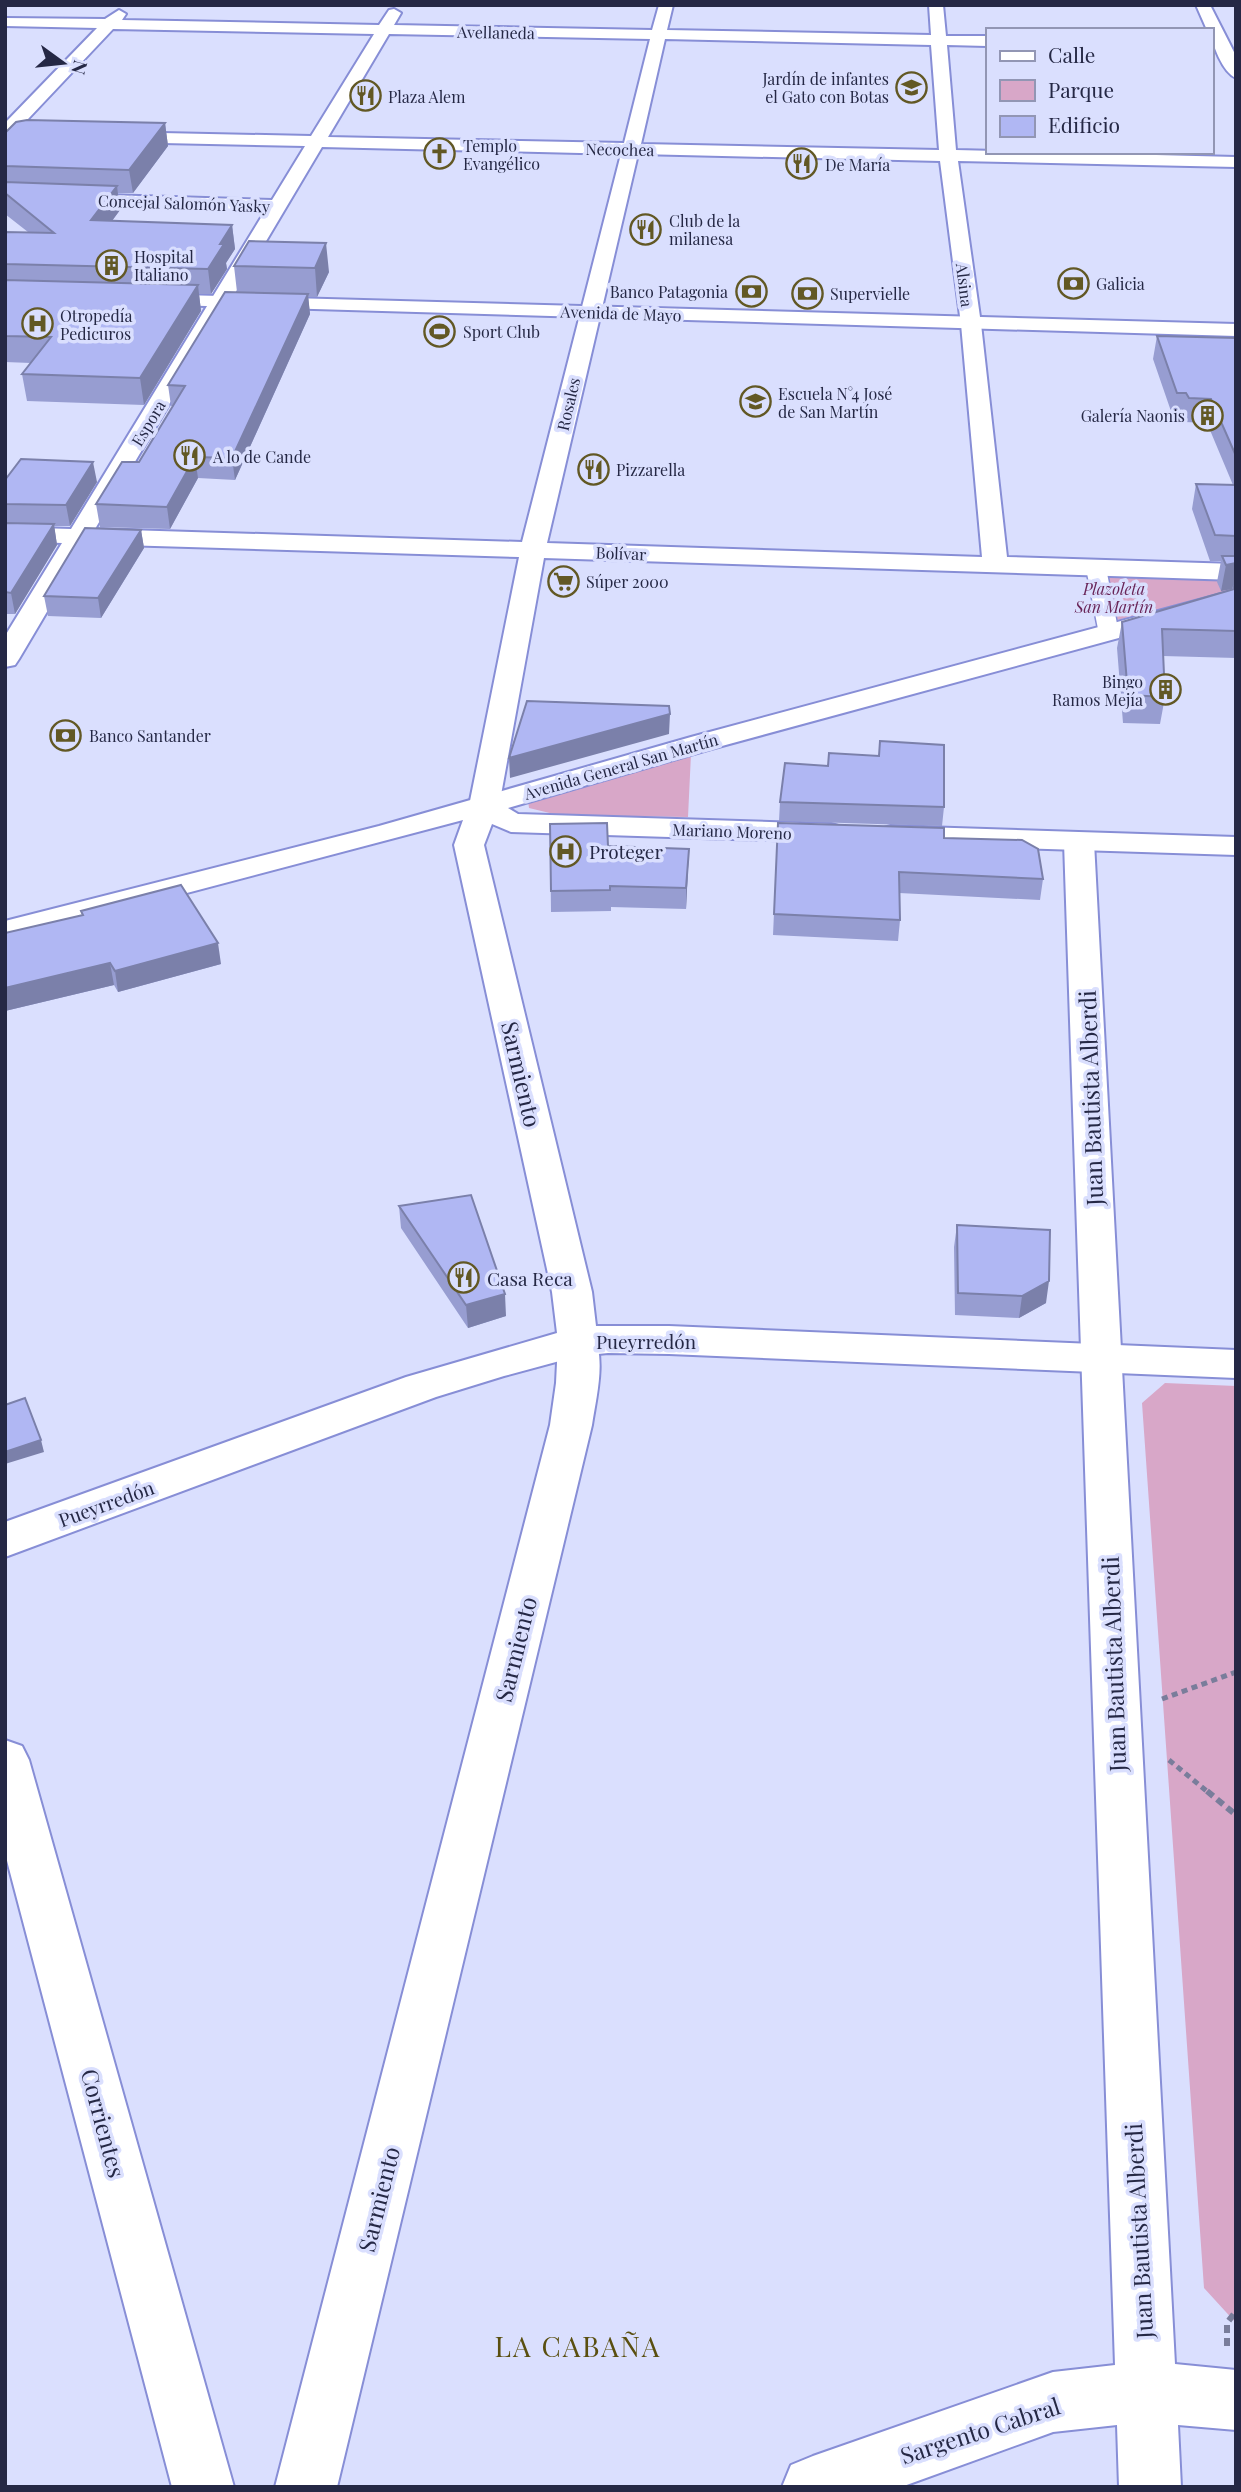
<svg xmlns="http://www.w3.org/2000/svg" width="1241" height="2492" font-family="'Playfair Display',serif">
	<rect width="100%" height="100%" fill="#dadffe"/>
	<path fill="#d8a7c8" d="M1087,575L1236,579V590L1117,620L1096,622Z
		M691,754L688,817L558,815L529,808L528,800Z
		M1165,1383L1236,1386V2323L1204,2288L1142,1403Z"/>
	<g fill="none" stroke-linecap="round" stroke-linejoin="round">
		<defs>
			<path id="pedestrian" d="M1096,562L1106,568L1119,634L1116,638H1102L1099,634L1086,568Z"/>
			<path id="minor" d="M659,5H673L667,30L931,35L929,5H943L946,36H987V46L947,45L956,150L1236,157V167L958,161L981,324L1007,557L1236,564V580L544,558L499,806L495,812L484,815L473,812L469,806L519,557L87,544L19,659L15,665L5,667V636L62,543L5,541V527L71,529L265,211L5,204V192L272,200L305,146L115,142L106,137L115,132L311,136L374,34L113,29L11,137L5,138V123L97,28L5,26V18L105,19L119,10L126,14L122,20L379,25L389,10L394,9L401,13L394,25L652,30ZM389,34L650,39L624,143L328,137ZM665,39L931,45L939,150L641,144ZM322,147L621,154L522,542L95,529ZM638,154L940,161L961,324L982,557L547,543Z
				M1196,5H1210L1236,56V78C1223,73 1211,43 1211,30H1207Z
				M1079,833L1090,835L1094,842L1175,2364L1236,2370V2430L1178,2425L1181,2487H1119L1117,2425L1053,2432L901,2487H782L791,2465L813,2456L1053,2372L1115,2365L1064,842L1068,835Z
				M578,1328L592,1332C607,1357 596,1398 592,1425L337,2487H275L550,1425L556,1383L558,1342L564,1332Z
				M5,1740L22,1746L29,1760L234,2487H172L5,1853Z"/>
			<path id="tertiary" d="M1236,590V606L711,749L508,808L518,814L831,824L842,827L846,833L842,839L831,842L511,832L492,824L484,845L592,1292L596,1326H669L1236,1350V1378L669,1354L608,1353L578,1356L504,1376L436,1397L5,1557V1522L406,1377L557,1333L552,1292L454,845L463,820L5,941V921L379,826L691,737Z
				M891,826L1236,837V855L891,844L880,841L876,835L880,829Z"/>
			<path id="secondary" d="M146,294L1236,324V336L139,304L136,300L139,296Z"/>
		</defs>
		<use href="#pedestrian" stroke="#878ed6" stroke-width="3"/>
		<use href="#minor" stroke="#878ed6" stroke-width="4"/>
		<use href="#tertiary" stroke="#878ed6" stroke-width="4"/>
		<use href="#secondary" stroke="#878ed6" stroke-width="4"/>
		<path stroke="#797d9b" stroke-width="5" stroke-dasharray="6 4.5" stroke-linecap="butt" d="M1162,1699L1236,1672
			M1169,1760L1209,1793"/>
		<path stroke="#797d9b" stroke-width="6" stroke-dasharray="8 5" stroke-linecap="butt" d="M1207,1791L1236,1815
			M1227,2346V2323L1236,2311"/>
		<use href="#pedestrian" fill="#fff" fill-rule="evenodd"/>
		<use href="#minor" fill="#fff" fill-rule="evenodd"/>
		<use href="#tertiary" fill="#fff" fill-rule="evenodd"/>
		<use href="#secondary" fill="#fff" fill-rule="evenodd"/>
	</g>
	<path fill="#979dd1" d="M165,123L168,146L133,193H118L120,210L112,221L232,225L235,249L226,263L227,269L211,294H199L201,311L144,405L27,401L22,374L31,363L5,362V232H28L5,214V133Z
		M249,241L329,272L317,297H308L310,314L235,480L198,478L170,529L100,527L96,504L139,462L173,406H171L168,385L237,292L234,266Z
		M1157,336L1236,338V658L1163,656L1165,697L1160,724L1123,723L1117,648L1122,622L1232,590V589L1221,591L1217,582L1221,561H1210L1192,509L1196,484L1233,485L1207,423L1185,422L1182,417H1173L1153,359Z
		M5,480L97,482L70,526H54L57,545L15,614H5Z
		M141,530L144,548L101,618L48,616L44,596Z
		M780,802L944,807L942,826L779,821Z
		M778,823L1043,879L1040,900L899,893L900,920L898,941L773,935Z
		M550,824L608,846L689,849L686,909L611,907V911L551,912Z
		M81,911L221,964L118,992L114,985L5,1011V933L82,915Z
		M399,1206L506,1316L468,1328L401,1228Z
		M957,1225L1046,1303L1019,1318L955,1315L954,1247Z"/>
	<path fill="#7b80aa" d="M165,123L168,146L133,193L129,170Z
		M117,186L120,210L94,245L91,220Z
		M232,225L235,249L226,263L227,269L211,294L208,269L220,244Z
		M326,243L329,272L317,297L315,268Z
		M198,285L201,311L144,405L140,378Z
		M308,294L310,314L235,480L232,458Z
		M195,457L198,478L170,529L167,507Z
		M93,462L97,482L70,526L66,505Z
		M54,524L57,545L15,614L11,593Z
		M141,530L144,548L101,618L98,598Z
		M1236,563V588L1233,585L1232,589L1221,591L1226,565Z
		M670,714L669,734L510,778L509,758Z
		M689,849L686,909V888Z
		M218,943L221,964L118,992L115,971Z
		M110,963L114,985L5,1011V988Z
		M1049,1281L1046,1303L1019,1318L1022,1296Z
		M505,1294L506,1316L468,1328L466,1305Z
		M41,1440L44,1452L5,1464V1452Z"/>
	<path fill="#b0b7f3" stroke="#7b80aa" stroke-width="2" d="M27,120L165,123L129,170L5,166V133L16,122Z
		M5,182L117,186L91,220L232,225L220,244H224L208,269L5,264V232L54,233L5,193Z
		M249,241L326,243L315,268L234,266Z
		M5,280L198,285L140,378L22,374L51,337L5,336Z
		M225,292L308,294L232,458L195,457L167,507L96,504L122,462H139L185,386L168,385Z
		M1157,336L1236,338V456L1211,399L1189,398L1186,393H1177Z
		M21,459L93,462L66,505L5,504V480Z
		M1196,484L1236,485V536L1215,535Z
		M5,523L54,524L11,593L5,592Z
		M85,528L141,530L98,598L44,596Z
		M1222,556H1236V563L1226,565Z
		M1236,583V631L1162,629L1165,697L1128,695L1122,622L1234,589L1233,585Z
		M527,701L669,706L670,714L509,758Z
		M880,741L944,745V807L780,802L785,763L828,766L829,753L879,756Z
		M607,823L608,846L689,849L686,888L610,886V890L551,891L550,824Z
		M778,823L944,828V838L1022,840L1038,849L1043,879L899,872L900,920L774,914Z
		M181,885L218,943L115,971L110,963L5,988V933L83,915L81,911Z
		M471,1195L505,1294L466,1305L399,1206Z
		M957,1225L1050,1230L1049,1281L1022,1296L958,1293Z
		M25,1398L41,1440L5,1452V1405Z"/>
	<defs>
		<symbol id="school-ring" viewBox="-11 -11 22 22"><circle r="9.5" fill="#dadffe" stroke="#625824" stroke-width="1.5"/><path d="M0-5L7-2L0 1L-7-2ZM-4 1L0 2.5L4 1V4Q0 6-4 4Z" fill="#625824"/></symbol>
		<symbol id="restaurant-ring" viewBox="-11 -11 22 22"><circle r="9.5" fill="#dadffe" stroke="#625824" stroke-width="1.5"/><path d="M-5-6h1v4h1v-4h1v4h1v-4h1v5L-1.5 .5V6h-2V.5L-5-1ZM5-6V6H3V1.5H1.5Q1.5-4 5-6Z" fill="#625824"/></symbol>
		<symbol id="church-ring" viewBox="-11 -11 22 22"><circle r="9.5" fill="#dadffe" stroke="#625824" stroke-width="1.5"/><path d="M-1.2-6h2.4v3.5h3.3v2.4h-3.3V6h-2.4V-.1h-3.3v-2.4h3.3Z" fill="#625824"/></symbol>
		<symbol id="building-ring" viewBox="-11 -11 22 22"><circle r="9.5" fill="#dadffe" stroke="#625824" stroke-width="1.5"/><path d="M-4-6H4V6H1V3H-1V6H-4ZM-2.5-4.3h1.7v1.8h-1.7ZM.8-4.3h1.7v1.8H.8ZM-2.5-1h1.7V.8h-1.7ZM.8-1h1.7V.8H.8Z" fill="#625824"/></symbol>
		<symbol id="bank-ring" viewBox="-11 -11 22 22"><circle r="9.5" fill="#dadffe" stroke="#625824" stroke-width="1.5"/><path d="M-6-4H6V4H-6ZM0-2.3a2.3 2.3 0 1 0 0 4.6a2.3 2.3 0 1 0 0-4.6Z" fill="#625824"/></symbol>
		<symbol id="hospital-ring" viewBox="-11 -11 22 22"><circle r="9.5" fill="#dadffe" stroke="#625824" stroke-width="1.5"/><path d="M-5-5h3v3.5h4V-5h3V5h-3V1.5h-4V5h-3Z" fill="#625824"/></symbol>
		<symbol id="stadium-ring" viewBox="-11 -11 22 22"><circle r="9.5" fill="#dadffe" stroke="#625824" stroke-width="1.5"/><path d="M0-5a6.5 5 0 1 0 0 10a6.5 5 0 1 0 0-10ZM-3.5-1.8h7v3.6h-7Z" fill="#625824"/></symbol>
		<symbol id="supermarket-ring" viewBox="-11 -11 22 22"><circle r="9.5" fill="#dadffe" stroke="#625824" stroke-width="1.5"/><path d="M-6-5.5h2.5l.6 2H6L4.5 2H-2.5L-4.4-4H-6ZM-1.5 3.2a1.3 1.3 0 1 0 .1 0ZM3 3.2a1.3 1.3 0 1 0 .1 0Z" fill="#625824"/></symbol>
	</defs>
	<g fill-rule="evenodd">
		<use href="#school-ring" x="894" y="70" width="35" height="35"/>
		<use href="#restaurant-ring" x="348" y="78" width="35" height="35"/>
		<use href="#church-ring" x="422" y="136" width="35" height="35"/>
		<use href="#restaurant-ring" x="784" y="146" width="35" height="35"/>
		<use href="#restaurant-ring" x="628" y="212" width="35" height="35"/>
		<use href="#building-ring" x="94" y="248" width="35" height="35"/>
		<use href="#bank-ring" x="1056" y="266" width="35" height="35"/>
		<use href="#bank-ring" x="734" y="274" width="35" height="35"/>
		<use href="#bank-ring" x="790" y="276" width="35" height="35"/>
		<use href="#hospital-ring" x="20" y="306" width="35" height="35"/>
		<use href="#stadium-ring" x="422" y="314" width="35" height="35"/>
		<use href="#school-ring" x="738" y="384" width="35" height="35"/>
		<use href="#building-ring" x="1190" y="398" width="35" height="35"/>
		<use href="#restaurant-ring" x="172" y="438" width="35" height="35"/>
		<use href="#restaurant-ring" x="576" y="452" width="35" height="35"/>
		<use href="#supermarket-ring" x="546" y="564" width="35" height="35"/>
		<use href="#building-ring" x="1148" y="672" width="35" height="35"/>
		<use href="#bank-ring" x="48" y="718" width="35" height="35"/>
		<use href="#hospital-ring" x="548" y="834" width="35" height="35"/>
		<use href="#restaurant-ring" x="446" y="1260" width="35" height="35"/>
	</g>
	<g text-anchor="middle" dominant-baseline="central" stroke-width="7" stroke-linejoin="round" paint-order="stroke">
		<g font-size="16" fill="#252845" stroke="#dadffe">
			<text transform="translate(496 32) rotate(1)">Avellaneda</text>
			<text transform="translate(620 149) rotate(1)">Necochea</text>
			<text transform="translate(184 203) rotate(2)">Concejal Salomón Yasky</text>
			<text transform="translate(965 285) rotate(83)">Alsina</text>
			<text transform="translate(621 313) rotate(2)">Avenida de Mayo</text>
			<text transform="translate(568 404) rotate(-77)">Rosales</text>
			<text transform="translate(148 423) rotate(-59)">Espora</text>
			<text transform="translate(621 553) rotate(2)">Bolívar</text>
			<text transform="translate(621 766) rotate(-16)">Avenida General San Martín</text>
			<text transform="translate(732 831) rotate(2)">Mariano Moreno</text>
		</g>
		<g font-size="16" fill="#252845" stroke="#dadffe" text-anchor="start">
			<text x="889" y="78" text-anchor="end">Jardín de infantes<tspan x="889" dy="18">el Gato con Botas</tspan></text>
			<text x="388" y="96">Plaza Alem</text>
			<text x="463" y="145">Templo<tspan x="463" dy="18">Evangélico</tspan></text>
			<text x="825" y="164">De María</text>
			<text x="669" y="220">Club de la<tspan x="669" dy="18">milanesa</tspan></text>
			<text x="134" y="256">Hospital<tspan x="134" dy="18">Italiano</tspan></text>
			<text x="1096" y="283">Galicia</text>
			<text x="728" y="291" text-anchor="end">Banco Patagonia</text>
			<text x="830" y="293">Supervielle</text>
			<text x="60" y="315">Otropedía<tspan x="60" dy="18">Pedicuros</tspan></text>
			<text x="463" y="331">Sport Club</text>
			<text x="778" y="393">Escuela N°4 José<tspan x="778" dy="18">de San Martín</tspan></text>
			<text x="1185" y="415" text-anchor="end">Galería Naonis</text>
			<text x="213" y="456">A lo de Cande</text>
			<text x="616" y="469">Pizzarella</text>
			<text x="586" y="581">Súper 2000</text>
			<text x="1143" y="681" text-anchor="end">Bingo<tspan x="1143" dy="18">Ramos Mejía</tspan></text>
			<text x="89" y="735">Banco Santander</text>
		</g>
		<g font-size="16" font-style="italic" fill="#692558" stroke="#dadffe">
			<text x="1114" y="588">Plazoleta<tspan x="1114" dy="18">San Martín</tspan></text>
		</g>
		<g font-size="19" fill="#252845" stroke="#dadffe" text-anchor="start">
			<text x="589" y="851">Proteger</text>
			<text x="487" y="1278">Casa Reca</text>
		</g>
		<g font-size="19" fill="#252845" stroke="#dadffe">
			<text x="646" y="1341">Pueyrredón</text>
			<text transform="translate(106 1503) rotate(-20)">Pueyrredón</text>
		</g>
		<g font-size="23" fill="#252845" stroke="#dadffe">
			<text transform="translate(522 1074) rotate(77)">Sarmiento</text>
			<text transform="translate(1090 1098) rotate(-92)">Juan Bautista Alberdi</text>
			<text transform="translate(515 1649) rotate(-76)">Sarmiento</text>
			<text transform="translate(1113 1664) rotate(-92)">Juan Bautista Alberdi</text>
			<text transform="translate(104 2123) rotate(75)">Corrientes</text>
			<text transform="translate(378 2199) rotate(-76)">Sarmiento</text>
			<text transform="translate(1138 2231) rotate(-93)">Juan Bautista Alberdi</text>
			<text transform="translate(980 2430) rotate(-18)">Sargento Cabral</text>
		</g>
		<g font-size="28" letter-spacing="2" fill="#5a4f10" stroke="#dadffe">
			<text x="578" y="2345">LA CABAÑA</text>
		</g>
	</g>
	<rect width="1241" height="2492" fill="none" stroke="#252845" stroke-width="14"/>
	<rect x="986" y="28" width="228" height="126" fill="#dadffe" stroke="#9296b4" stroke-width="2"/>
	<rect x="1000" y="51" width="35" height="10" fill="#ffffff" stroke="#9296b4" stroke-width="2"/>
	<text x="1048" y="63" font-size="21" fill="#252845">Calle</text>
	<rect x="1000" y="80" width="35" height="21" fill="#d8a7c8" stroke="#9296b4" stroke-width="2"/>
	<text x="1048" y="98" font-size="21" fill="#252845">Parque</text>
	<rect x="1000" y="116" width="35" height="21" fill="#b0b7f3" stroke="#9296b4" stroke-width="2"/>
	<text x="1048" y="133" font-size="21" fill="#252845">Edificio</text>
	<g transform="translate(63 63) rotate(105)" stroke="#dadffe" stroke-width="5" paint-order="stroke">
	<path d="M0-5L12 26L0 18L-12 26Z" fill="#252845"/>
	<text y="-10" font-size="19" font-weight="bold" text-anchor="middle" fill="#252845">N</text>
	</g>
</svg>
